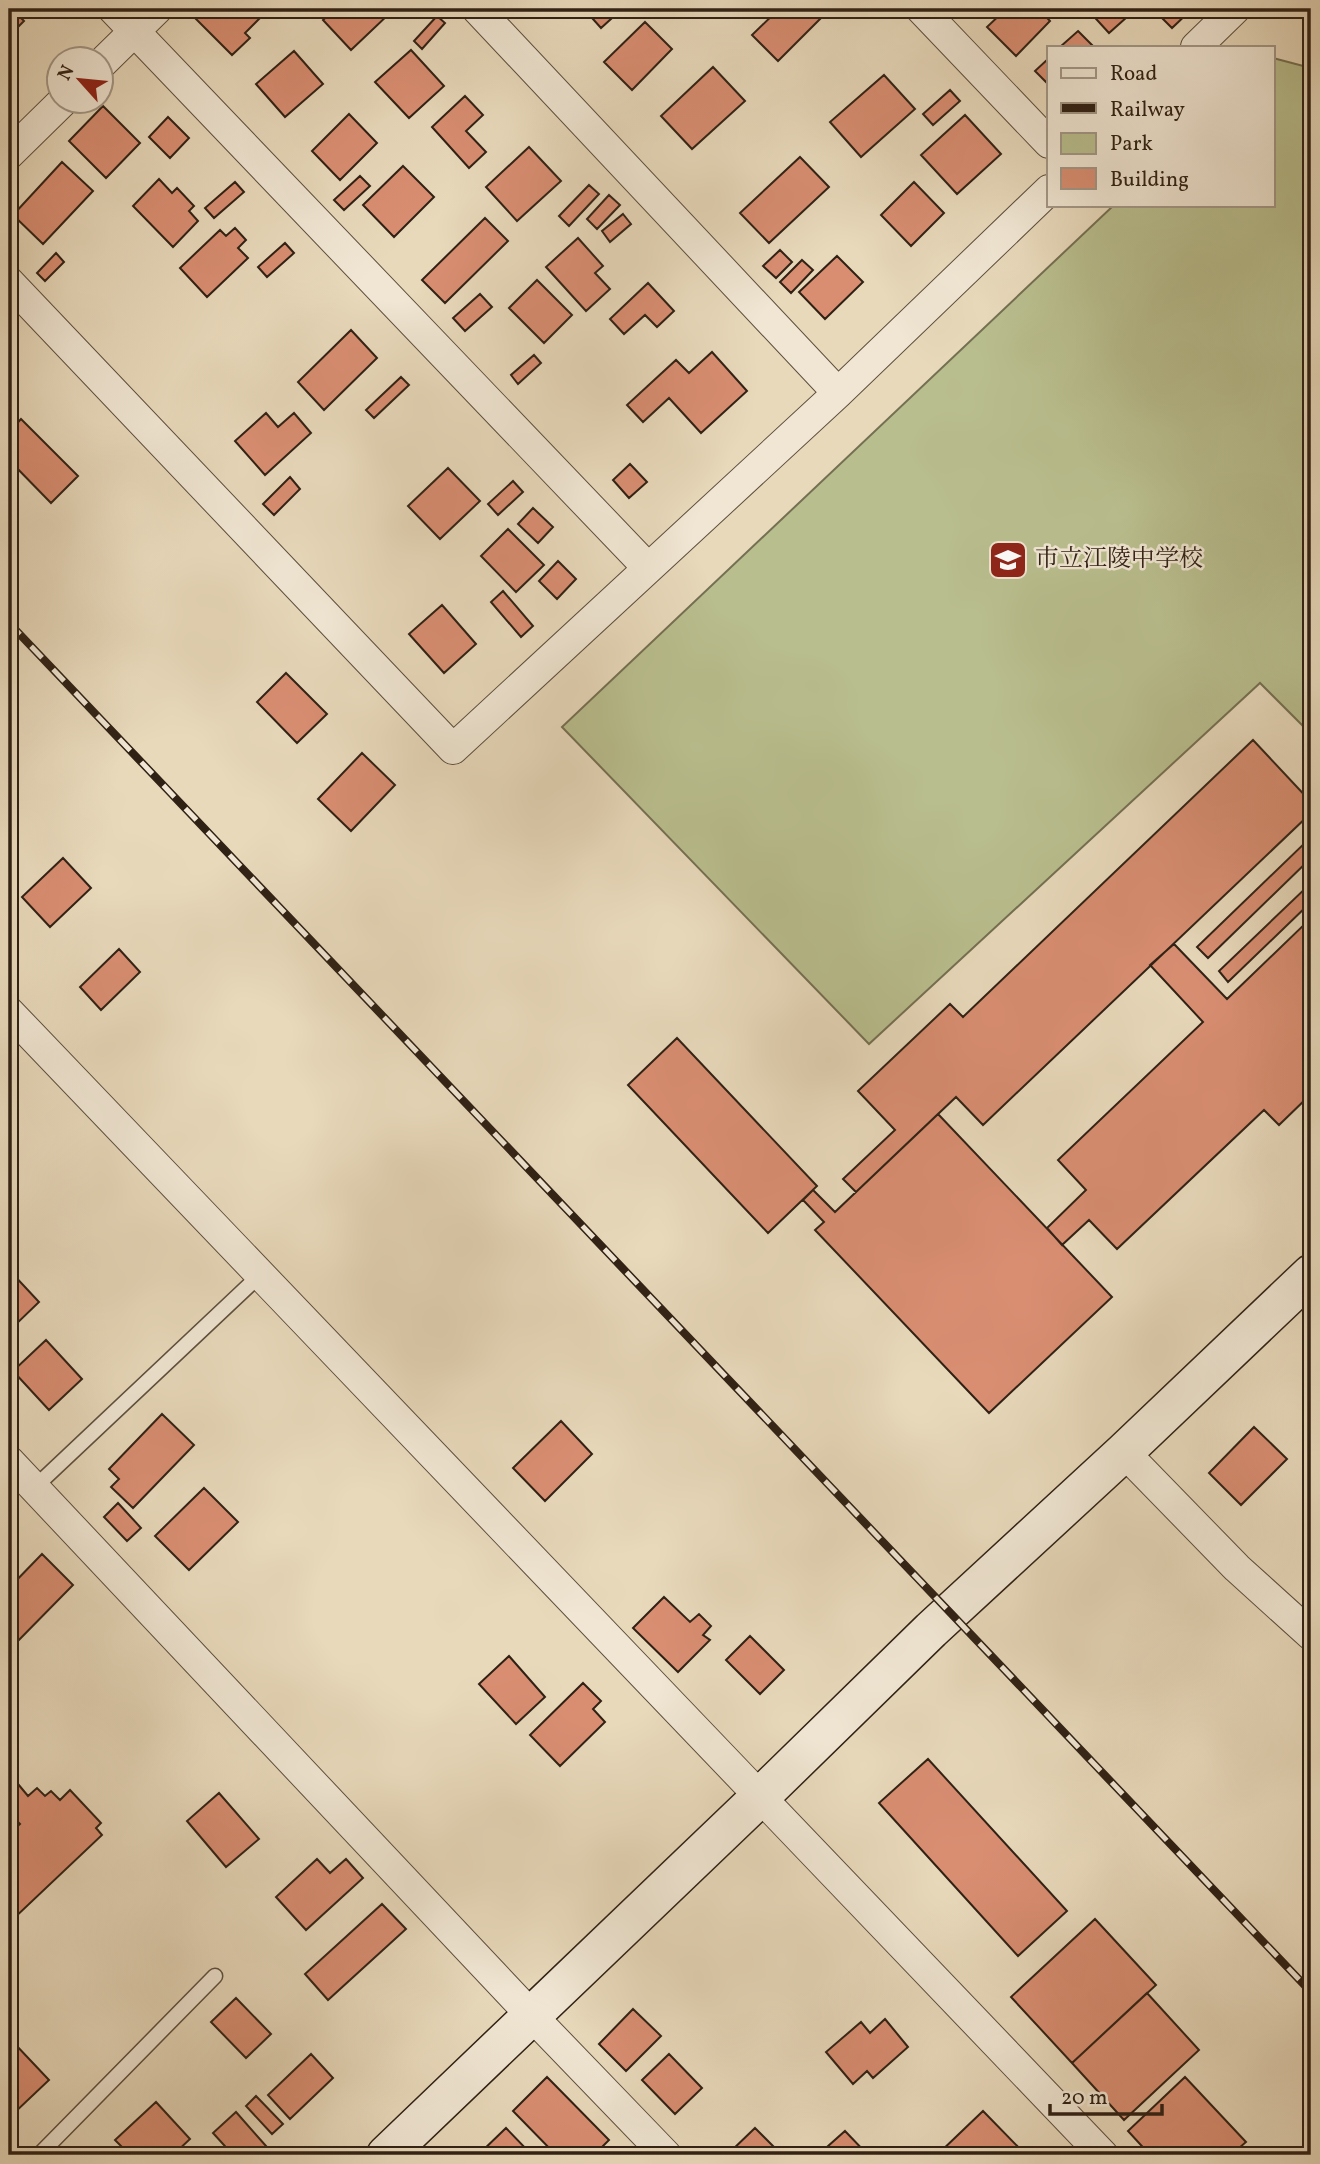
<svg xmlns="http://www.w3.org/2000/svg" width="1320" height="2164" font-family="Vollkorn,'Noto Serif JP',serif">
	<rect width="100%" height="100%" fill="#e8d9bb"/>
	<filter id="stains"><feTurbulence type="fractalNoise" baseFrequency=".00286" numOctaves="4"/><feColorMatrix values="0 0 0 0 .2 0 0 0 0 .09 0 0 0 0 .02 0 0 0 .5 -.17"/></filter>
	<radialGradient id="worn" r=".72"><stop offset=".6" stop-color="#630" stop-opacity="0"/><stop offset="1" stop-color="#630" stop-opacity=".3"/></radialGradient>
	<path fill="#b9be8e" stroke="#747052" stroke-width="2" d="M1273,58L1311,68V734L1260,683L869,1044L562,727L1114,205H1273Z"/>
	<path fill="#d98e72" stroke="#302115" stroke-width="2" d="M9,9H12L24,21L9,36Z
		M198,9H253L261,17L245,33L250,38L232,55L192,15Z
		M335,9H385L389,14L351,50L323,20Z
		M584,9H622L601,28Z
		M779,9H819L825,14L778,61L752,35Z
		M1006,9H1039L1050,21L1016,56L987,27Z
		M1087,9H1136L1109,33Z
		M1153,9H1192L1172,28Z
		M437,16L445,23L422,49L414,41Z
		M645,22L672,49L632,90L604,62Z
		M1078,31L1094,47H1060Z
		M411,50L444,86L409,118L375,82Z
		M294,51L323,84L285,117L256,84Z
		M1049,58V85L1035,71Z
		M713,67L745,101L692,149L661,116Z
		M884,75L915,109L861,157L830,122Z
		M950,90L960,101L933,125L923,114Z
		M465,96L483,115L466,131L486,152L469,168L432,127Z
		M103,106L140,143L106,178L69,141Z
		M349,114L377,143L340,180L312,151Z
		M965,115L1001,154L957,194L921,155Z
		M168,117L189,138L170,158L149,137Z
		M529,147L561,181L517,221L486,187Z
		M800,157L829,187L769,243L740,213Z
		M62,162L93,191L43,244L13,215Z
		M403,166L434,197L394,237L363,205Z
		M360,176L370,186L344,210L334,200Z
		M159,179L172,193L177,188L194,206L189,211L198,221L173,247L133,206Z
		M235,182L244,192L214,218L205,208Z
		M914,182L944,213L911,246L881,215Z
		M589,185L599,194L569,226L559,216Z
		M609,195L620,205L597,229L587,219Z
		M623,214L631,224L610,242L602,231Z
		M485,218L508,241L445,303L422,280Z
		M235,228L246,240L238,248L248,258L207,297L180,268L220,230L226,236Z
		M578,238L603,266L595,273L610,289L586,311L546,267Z
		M285,243L294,253L267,277L258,267Z
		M780,250L792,262L776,278L763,266Z
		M56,253L64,262L45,281L37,273Z
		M837,256L863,282L825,319L799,292Z
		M802,260L813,270L791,293L780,282Z
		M537,280L572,315L544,343L509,308Z
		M648,283L674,311L657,327L645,315L624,334L610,319Z
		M480,294L492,307L465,331L453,318Z
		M351,330L377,358L324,410L298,382Z
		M712,352L747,391L701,433L669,398L643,422L627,405L676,360L689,373Z
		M534,355L541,363L518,384L511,375Z
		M401,377L409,385L374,418L366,410Z
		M266,413L278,427L294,413L311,433L265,475L235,441Z
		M21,419L78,476L51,503L9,460V432Z
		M630,464L647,482L629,498L613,480Z
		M448,468L480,501L440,539L408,506Z
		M290,477L300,489L274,515L263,504Z
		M513,481L523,492L498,515L488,504Z
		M533,508L553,527L538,543L518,524Z
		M508,529L544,565L516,592L481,556Z
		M558,561L576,579L557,599L539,581Z
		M503,591L533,626L521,637L491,602Z
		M442,605L476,644L444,673L409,634Z
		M286,673L327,714L297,743L257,702Z
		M1253,740L1311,802V813L983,1125L956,1097L856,1192L843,1179L895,1130L858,1091L950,1004L963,1017Z
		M362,753L395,785L351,831L318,799Z
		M1311,837V858L1208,958L1197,947Z
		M63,858L91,888L50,927L22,897Z
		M1311,883V902L1228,982L1219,971Z
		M1311,918V1094L1279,1125L1264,1110L1117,1249L1089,1220L1062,1245L1047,1228L1086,1190L1058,1160L1203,1022L1150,965L1174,944L1227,999Z
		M119,949L140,972L101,1010L80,987Z
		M677,1038L817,1186L768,1233L628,1085Z
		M938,1114L1112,1297L989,1413L815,1230L824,1222L803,1200L813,1190L835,1212Z
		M11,1272L39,1302L9,1331V1273Z
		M46,1340L82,1379L49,1410L13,1371Z
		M162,1414L194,1445L133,1508L111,1487L119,1479L109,1469Z
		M561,1421L592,1454L545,1501L513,1468Z
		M1254,1427L1287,1459L1241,1505L1209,1473Z
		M204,1488L238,1522L189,1570L155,1536Z
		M118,1503L141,1528L127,1541L104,1517Z
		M42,1554L73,1585L10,1649L9,1588Z
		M664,1597L690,1622L699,1614L711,1626L703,1635L710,1640L678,1672L633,1628Z
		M750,1636L784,1670L760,1694L726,1660Z
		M509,1656L545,1697L516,1724L479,1684Z
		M583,1683L601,1701L593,1709L605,1722L560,1766L530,1735Z
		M928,1759L1067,1911L1018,1956L879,1803Z
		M18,1784L28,1796L37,1788L45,1796L51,1791L60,1800L70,1790L101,1823L96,1828L102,1835L9,1923V1834L20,1824L9,1813L17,1806L9,1797V1792Z
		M219,1793L259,1839L226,1867L187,1821Z
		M317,1859L330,1873L346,1859L363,1878L306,1930L276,1897Z
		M382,1904L406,1929L328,2000L305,1974Z
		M1095,1919L1156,1985L1072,2063L1011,1997Z
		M1147,1993L1199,2050L1124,2120L1072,2063Z
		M236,1998L271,2034L246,2058L211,2022Z
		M633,2009L661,2036L626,2071L599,2044Z
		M885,2019L908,2047L873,2078L867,2071L853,2084L826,2052L861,2022L870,2033Z
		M14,2043L49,2080L11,2116L9,2113V2049Z
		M311,2054L333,2078L290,2119L268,2095Z
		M669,2054L702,2088L675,2114L642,2080Z
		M547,2077L609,2140L594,2155H556L513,2111Z
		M1185,2077L1246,2142L1231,2155H1150L1128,2131Z
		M256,2096L283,2124L272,2134L246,2106Z
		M156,2102L190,2139L173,2155H130L115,2140Z
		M983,2111L1025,2154L937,2155Z
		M236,2112L266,2146L256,2155H233L213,2133Z
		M506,2128L532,2155H478Z
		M755,2128L782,2155H730L728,2154Z
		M845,2131L868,2155H818Z"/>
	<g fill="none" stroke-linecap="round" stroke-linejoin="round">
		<defs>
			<path id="lane" d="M34,1488L261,1274
				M39,2155L215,1976"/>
			<path id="street" d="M113,9L648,568
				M477,9L838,393
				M921,9L1049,143
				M1196,47L1235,9
				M102,63L157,9
				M9,154L62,102
				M9,282L453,749L838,393L1049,190
				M9,1012L1103,2155
				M1124,1452L1237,1568L1311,1635
				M9,1461L532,2016L666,2155"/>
			<path id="secondary" d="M386,2155L760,1797L931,1630L1124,1452L1311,1274"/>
		</defs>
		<use href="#lane" stroke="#5e4f3e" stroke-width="17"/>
		<use href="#street" stroke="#5e4f3e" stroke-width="32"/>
		<use href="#secondary" stroke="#302115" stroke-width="41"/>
		<use href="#lane" stroke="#f0e6d3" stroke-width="14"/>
		<use href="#street" stroke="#f0e6d3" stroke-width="30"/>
		<use href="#secondary" stroke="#f0e6d3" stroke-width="38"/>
		<defs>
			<path id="rail" d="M9,623L1311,1992"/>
		</defs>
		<use href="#rail" stroke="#302115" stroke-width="8"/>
		<use href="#rail" stroke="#f0e6d3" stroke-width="5" stroke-dasharray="16" stroke-linecap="butt"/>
	</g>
	<defs>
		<symbol id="school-square" viewBox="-11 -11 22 22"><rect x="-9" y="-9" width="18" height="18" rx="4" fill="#8f2418" stroke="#f0e6d3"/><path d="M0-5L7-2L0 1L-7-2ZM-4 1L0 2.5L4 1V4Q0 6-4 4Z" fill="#fff"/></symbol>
	</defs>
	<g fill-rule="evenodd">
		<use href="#school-square" x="986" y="538" width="44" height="44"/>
	</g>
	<g text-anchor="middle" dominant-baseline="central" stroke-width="5" stroke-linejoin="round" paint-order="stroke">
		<g font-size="24" fill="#302115" stroke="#f0e6d3" text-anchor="start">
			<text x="1035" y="560">市立江陵中学校</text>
		</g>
	</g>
	<rect width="1320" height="2164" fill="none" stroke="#e8d9bb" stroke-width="35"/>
	<rect x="10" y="10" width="1299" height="2143" fill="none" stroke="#302115" stroke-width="3.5"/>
	<rect x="18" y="18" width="1285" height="2129" fill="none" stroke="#302115" stroke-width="2"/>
	<rect x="1047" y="46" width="228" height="161" fill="#f0e6d3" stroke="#a39787" stroke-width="2"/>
	<rect x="1061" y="68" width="35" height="10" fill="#f0e6d3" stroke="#a39787" stroke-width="2"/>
	<text x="1110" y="80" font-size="21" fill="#302115">Road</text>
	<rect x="1061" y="103" width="35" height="10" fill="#302115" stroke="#a39787" stroke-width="2"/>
	<text x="1110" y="116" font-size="21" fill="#302115">Railway</text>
	<rect x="1061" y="133" width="35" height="21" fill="#b9be8e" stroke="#a39787" stroke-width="2"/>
	<text x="1110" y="150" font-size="21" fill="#302115">Park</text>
	<rect x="1061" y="168" width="35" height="21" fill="#d98e72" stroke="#a39787" stroke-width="2"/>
	<text x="1110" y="186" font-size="21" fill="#302115">Building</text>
	<g transform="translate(80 80) rotate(297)"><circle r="33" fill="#f0e6d3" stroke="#a39787" stroke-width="2"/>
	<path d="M0-5L12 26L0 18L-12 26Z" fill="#8f2418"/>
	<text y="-10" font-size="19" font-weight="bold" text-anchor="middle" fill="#302115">N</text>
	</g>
	<path d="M1050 2104v10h112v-10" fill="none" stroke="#302115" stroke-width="3.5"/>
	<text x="1061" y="2104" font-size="21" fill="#302115" stroke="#f0e6d3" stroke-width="5" paint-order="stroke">20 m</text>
	<rect width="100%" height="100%" filter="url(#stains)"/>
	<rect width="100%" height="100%" fill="url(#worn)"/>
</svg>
